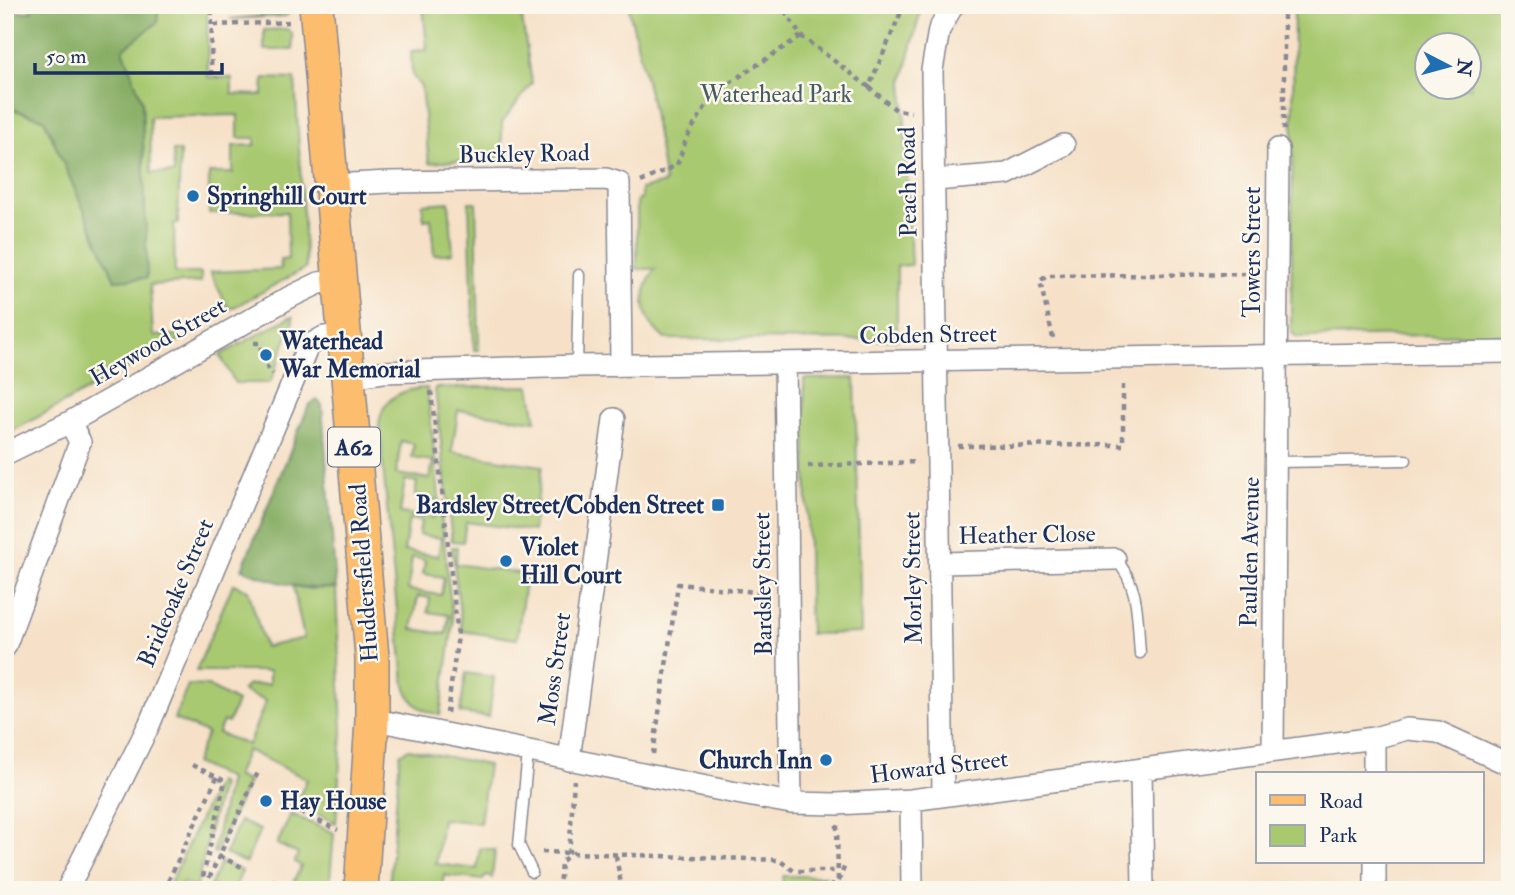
<svg xmlns="http://www.w3.org/2000/svg" width="1515" height="895" font-family="'IM FELL Double Pica',serif">
	<rect width="100%" height="100%" fill="#fbf7ec"/>
	<filter id="ink" filterUnits="userSpaceOnUse"><feTurbulence type="fractalNoise" baseFrequency=".0143" numOctaves="2"/><feDisplacementMap in="SourceGraphic" scale="14" xChannelSelector="R" yChannelSelector="G"/><feConvolveMatrix kernelMatrix="1 2 1 2 8 2 1 2 1" color-interpolation-filters="sRGB"/></filter>
	<filter id="wash" filterUnits="userSpaceOnUse"><feTurbulence type="fractalNoise" baseFrequency=".00686" numOctaves="4" result="noise"/><feDisplacementMap in="SourceGraphic" scale="28" xChannelSelector="R" yChannelSelector="G"/><feGaussianBlur stdDeviation="1.57" result="paint"/><feColorMatrix in="noise" values="0 0 0 0 0 0 0 0 0 0 0 0 0 0 0 0 0 1.4 0 .05"/><feComposite in="paint" operator="in"/></filter>
	<g filter="url(#wash)">
		<rect width="100%" height="100%" fill="#f6e1c8"/>
		<path fill="#a9c971" stroke="#627c68" stroke-width="2" fill-rule="evenodd" d="M157,5H207L208,77L232,78V94L263,95L264,78L295,79L306,268L229,310L210,272L281,269L280,260L288,259L287,212L209,213V173H233V146L255,145V138H238V115L150,117L151,173H174L173,151H180L178,223L174,224L175,273H201V282L150,285L153,336L180,335V340L5,435V107L44,119L115,280L145,224L142,101L122,49L158,22Z
			M261,5H289L290,12L286,16L230,19L261,16Z
			M423,5H520L532,83L502,122V158L429,163L421,87L412,75L411,51L427,50Z
			M628,5H922L903,81L911,265L897,266V340L665,339C641,319 638,295 655,269H637V200H641V189L665,183L652,106Z
			M1294,5H1510V334L1297,337L1291,332ZM1428,46H1470V88H1428Z
			M287,29L292,33L293,50H264V30Z
			M449,202L453,253L434,255L431,219L424,220L422,204Z
			M469,202H476L479,350H474Z
			M290,317H293V322L270,383H235L220,355Z
			M855,378L861,633L810,634L804,379Z
			M530,386L536,421L458,410L452,452L542,466L533,531L466,522L463,542L452,541L435,388Z
			M427,388L453,623L440,715C419,711 410,703 404,682L379,425C382,397 402,389 427,388ZM401,441L414,444L412,458L433,461L430,479L396,474ZM405,480L417,482L415,496L436,500L433,518L400,513ZM409,519L421,521L419,535L441,538L438,556L404,551ZM412,557L425,560L423,574L444,577L441,595L408,590ZM418,596L430,598L428,612L449,615L446,634L412,629Z
			M452,547H457L456,564L526,574L517,639L462,631Z
			M233,584L248,590L265,647L304,638L293,586L310,589L336,588L342,732L336,823L296,804L307,779L247,750L236,776L248,782L216,853L213,852L229,779L195,763L207,733L174,719L188,685L208,686L237,702L228,723L223,721L218,733L248,745L266,701L242,691L248,685L269,684V671H196Z
			M466,673L494,677L489,717L460,713Z
			M409,749L488,765L480,823L442,819L436,864L477,869L480,848L495,850L492,878L486,876L483,880L444,875L442,890H389L400,754Z
			M217,782L221,784L196,888L182,882L179,890H167Z
			M291,814L334,833L329,890H303L292,885L301,866L295,862L298,854L277,844Z
			M240,821L260,830L246,863L225,854Z
			M221,862L242,871L234,890L210,886Z
			M783,876H825L804,890H782Z"/>
		<path fill="#86ad63" stroke="#506e60" stroke-width="2" d="M31,5H157L158,22L123,49L142,101L147,278L115,280L44,119L5,107V13L31,11Z
			M317,400L322,405L336,588C301,590 273,582 242,569L309,405Z"/>
	</g>
	<g filter="url(#ink)">
		<g fill="none" stroke-linecap="round" stroke-linejoin="round">
			<defs>
				<path id="service" d="M577,366L579,275
					M1277,462L1406,460
					M1115,559C1140,584 1137,619 1140,653
					M528,753L519,845L532,872"/>
				<path id="minor" d="M935,180L1007,174L1064,145
					M331,185L389,182L606,179L619,183L621,365
					M785,363L791,803
					M348,377L383,372L577,366L1510,352
					M5,454L70,422L290,297L319,283L339,280
					M940,563L1115,559
					M5,647L80,442L70,422
					M372,721L391,723L731,792L791,803L837,804L911,800L1374,738L1407,729L1438,732L1510,765
					M1374,738V774
					M1273,750L1278,149
					M569,760L614,419
					M1141,769L1143,890
					M943,793L932,70L939,30L953,5
					M911,800L912,890
					M1375,862V890
					M67,890L149,725L308,346L324,337L343,334"/>
				<path id="primary" d="M316,5L372,657V721L361,890"/>
			</defs>
			<use href="#service" stroke="#888893" stroke-width="13"/>
			<use href="#minor" stroke="#888893" stroke-width="24"/>
			<use href="#primary" stroke="#888893" stroke-width="36"/>
			<path stroke="#888893" stroke-width="4.5" stroke-dasharray="5 5" stroke-linecap="butt" d="M214,25L290,22
				M801,36L869,87L904,5
				M211,75L212,5
				M869,87L896,110L911,112
				M1284,130V5
				M641,182L677,165L687,137L713,94L801,36L781,5
				M1053,338L1040,281L1047,276L1255,274
				M254,343H260L263,362L273,374
				M431,391L458,636L447,713
				M958,446L1123,445V380
				M808,466L918,462
				M653,754L678,584L766,593
				M192,765L225,781L200,890
				M282,804L338,830
				M837,825L838,883
				M542,852L779,860L794,871H838
				M219,856L244,868
				M616,856L622,890
				M272,880L295,890
				M205,887L259,770
				M164,890L217,777
				M559,890L561,862L569,855L574,780
				M821,890L838,883L845,865"/>
			<use href="#service" stroke="#fff" stroke-width="10"/>
			<use href="#minor" stroke="#fff" stroke-width="21"/>
			<use href="#primary" stroke="#fcbd6e" stroke-width="33"/>
		</g>
	</g>
	<g fill="#1f6fb2" stroke="#fbf7ec" stroke-width="2.5">
		<circle cx="193" cy="196" r="7"/>
		<circle cx="266" cy="355" r="7"/>
		<rect x="711" y="498" width="14" height="14" rx="3.5"/>
		<circle cx="506" cy="561" r="7"/>
		<circle cx="826" cy="760" r="7"/>
		<circle cx="266" cy="801" r="7"/>
	</g>
	<g text-anchor="middle" dominant-baseline="central" stroke-width="5" stroke-linejoin="round" paint-order="stroke">
		<rect fill="#fbf7ec" stroke="#5e6b89" stroke-width="2" x="328" y="427.5" width="52" height="39" rx="5"/>
		<g font-size="23" font-weight="bold" fill="#1b2f5e">
			<text x="354" y="447">A62</text>
		</g>
		<g font-size="24" fill="#465d64" stroke="#fbf7ec">
			<text x="776" y="94">Waterhead Park</text>
		</g>
		<g font-size="24" fill="#1b2f5e" stroke="#fbf7ec">
			<text transform="translate(524 154) rotate(-1)">Buckley Road</text>
			<text transform="translate(908 182) rotate(-91)">Peach Road</text>
			<text transform="translate(1252 252) rotate(-90)">Towers Street</text>
			<text transform="translate(928 335) rotate(-1)">Cobden Street</text>
			<text transform="translate(158 342) rotate(-30)">Heywood Street</text>
			<text transform="translate(1027 535) rotate(-1)">Heather Close</text>
			<text transform="translate(1250 552) rotate(-89)">Paulden Avenue</text>
			<text transform="translate(364 573) rotate(-94)">Huddersfield Road</text>
			<text transform="translate(913 578) rotate(-91)">Morley Street</text>
			<text transform="translate(763 584) rotate(-91)">Bardsley Street</text>
			<text transform="translate(176 593) rotate(-67)">Brideoake Street</text>
			<text transform="translate(555 669) rotate(-82)">Moss Street</text>
			<text transform="translate(939 767) rotate(-7)">Howard Street</text>
		</g>
		<g font-size="24" font-weight="bold" fill="#1b2f5e" stroke="#fbf7ec" text-anchor="start">
			<text x="207" y="196">Springhill Court</text>
			<text x="280" y="341">Waterhead<tspan x="280" dy="28">War Memorial</tspan></text>
			<text x="704" y="505" text-anchor="end">Bardsley Street/Cobden Street</text>
			<text x="520" y="547">Violet<tspan x="520" dy="28">Hill Court</tspan></text>
			<text x="812" y="760" text-anchor="end">Church Inn</text>
			<text x="280" y="801">Hay House</text>
		</g>
	</g>
	<rect width="1515" height="895" fill="none" stroke="#fbf7ec" stroke-width="28"/>
	<rect x="1256" y="772" width="228" height="91" fill="#fbf7ec" stroke="#a1a7b3" stroke-width="2"/>
	<rect x="1270" y="795" width="35" height="10" fill="#fcbd6e" stroke="#a1a7b3" stroke-width="2"/>
	<text x="1319" y="808" font-size="21" fill="#1b2f5e">Road</text>
	<rect x="1270" y="825" width="35" height="21" fill="#a9c971" stroke="#a1a7b3" stroke-width="2"/>
	<text x="1319" y="842" font-size="21" fill="#1b2f5e">Park</text>
	<g transform="translate(1448 66) rotate(96)"><circle r="33" fill="#fbf7ec" stroke="#a1a7b3" stroke-width="2"/>
	<path d="M0-5L12 26L0 18L-12 26Z" fill="#1f6fb2"/>
	<text y="-10" font-size="19" font-weight="bold" text-anchor="middle" fill="#1b2f5e">N</text>
	</g>
	<path d="M35 63v10h187v-10" fill="none" stroke="#1b2f5e" stroke-width="3.5"/>
	<text x="46" y="63" font-size="21" fill="#1b2f5e" stroke="#fbf7ec" stroke-width="5" paint-order="stroke">50 m</text>
</svg>
